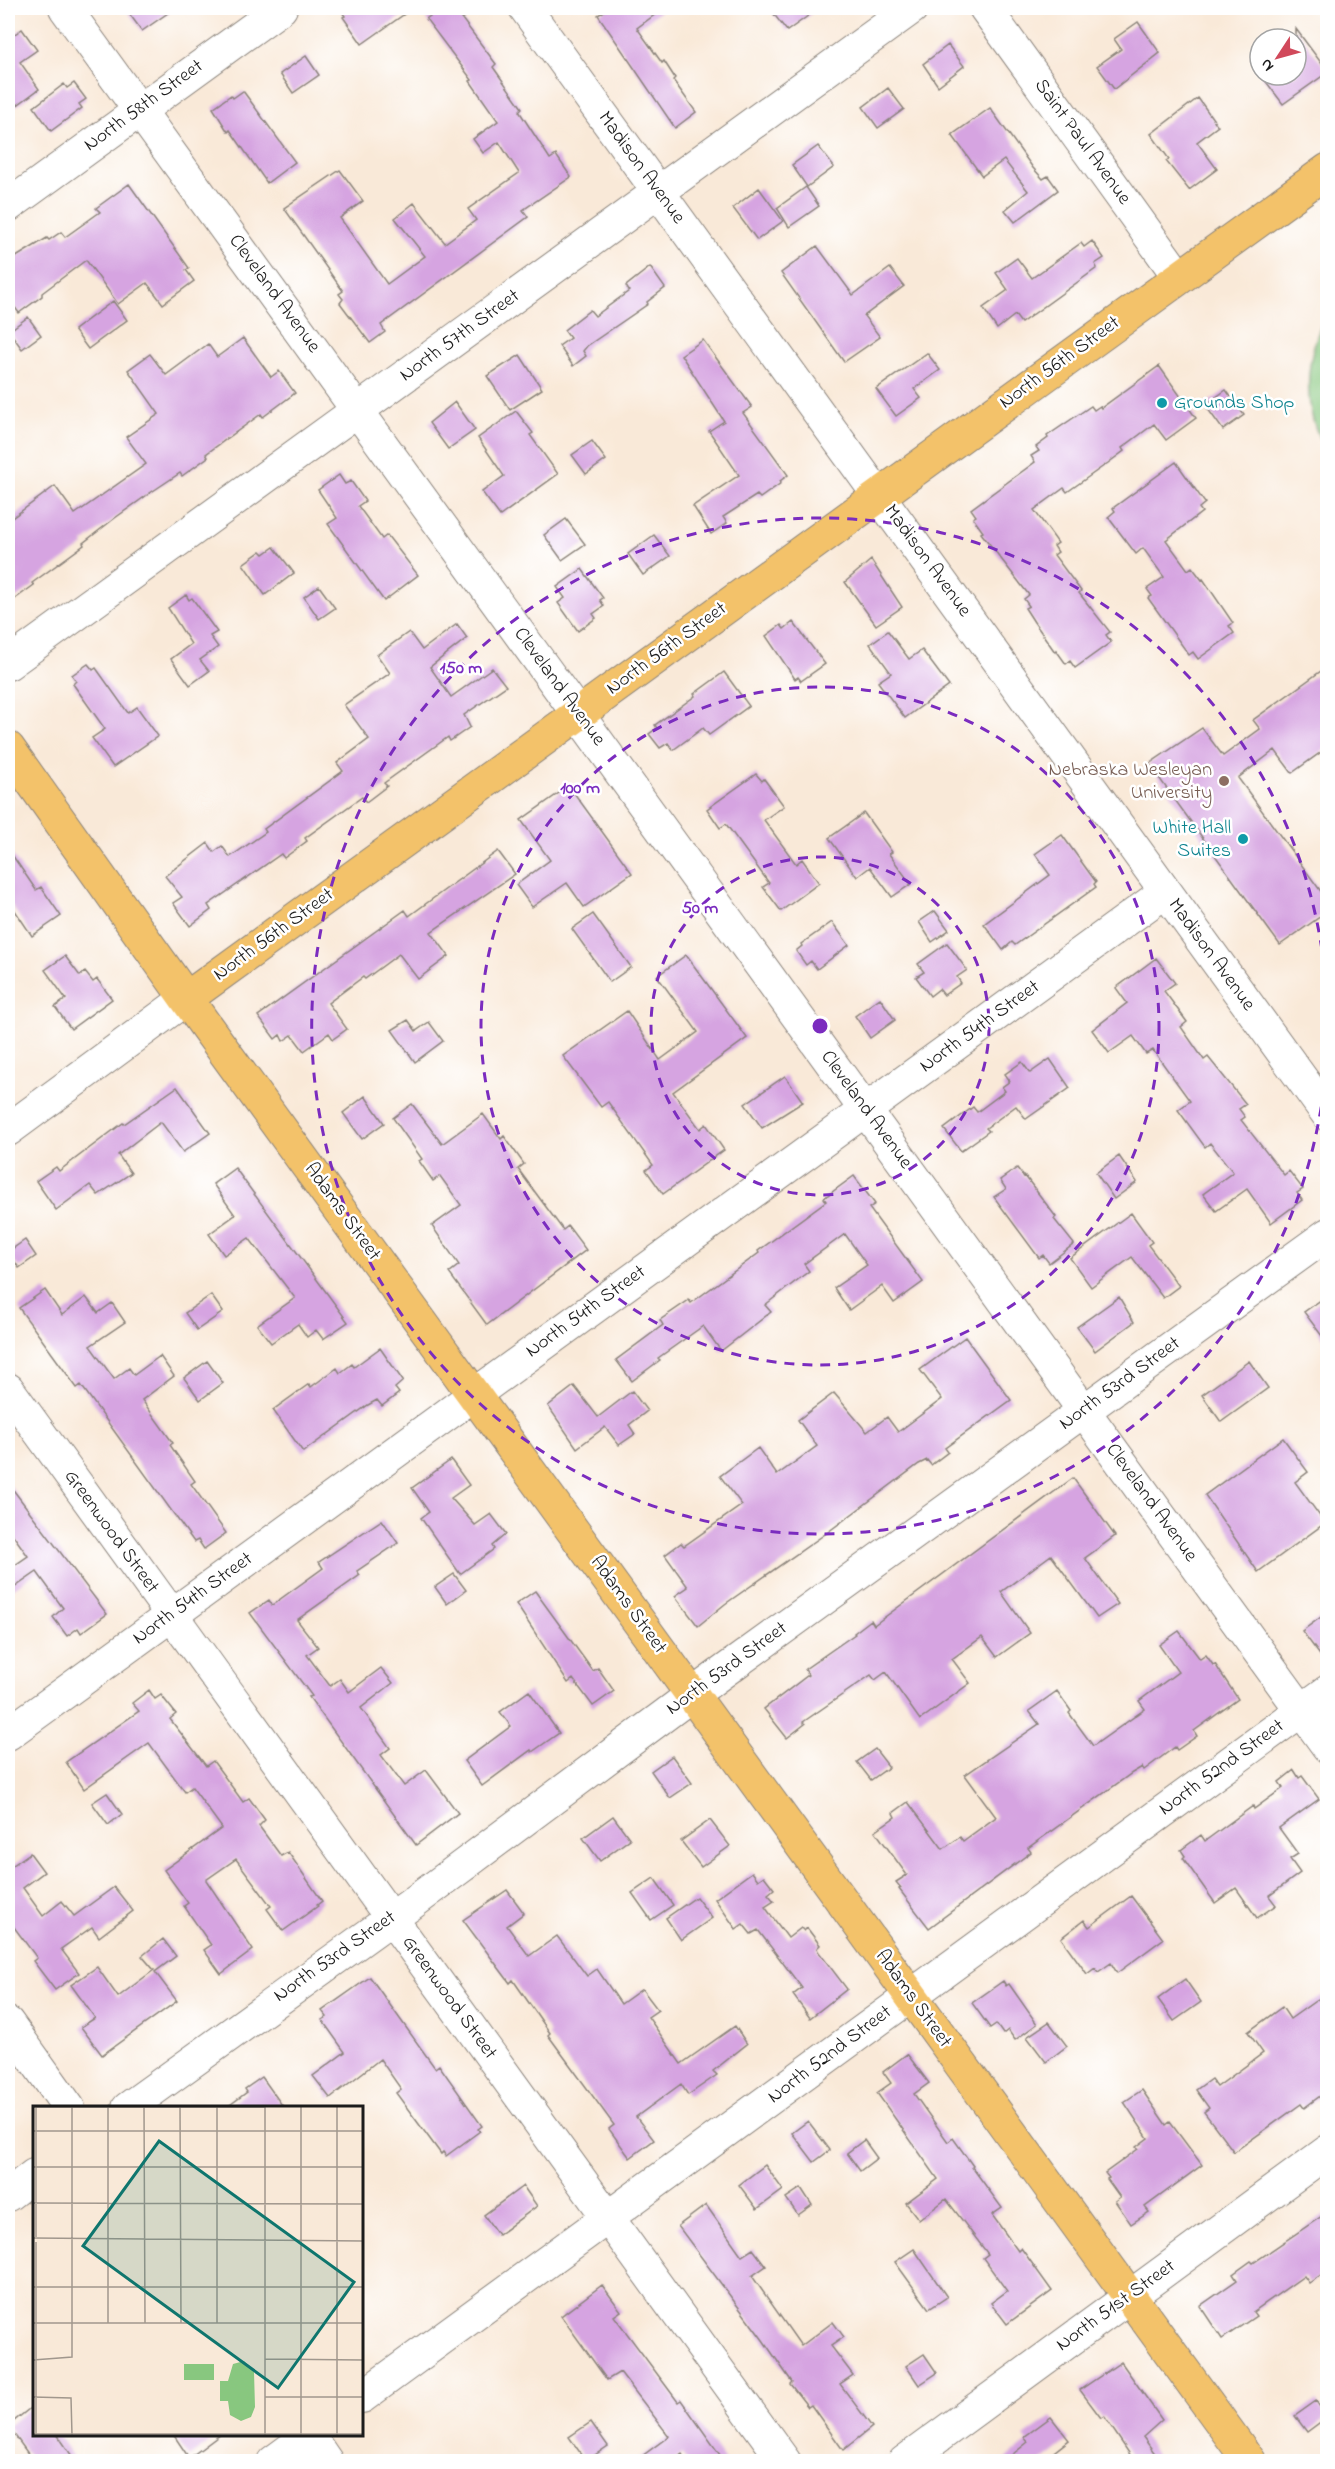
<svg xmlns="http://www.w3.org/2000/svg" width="1335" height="2469" font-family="'Indie Flower',sans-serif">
	<rect width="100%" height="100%" fill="#fff"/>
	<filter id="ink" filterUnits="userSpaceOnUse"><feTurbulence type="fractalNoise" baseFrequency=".0167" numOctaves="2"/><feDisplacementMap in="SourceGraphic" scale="12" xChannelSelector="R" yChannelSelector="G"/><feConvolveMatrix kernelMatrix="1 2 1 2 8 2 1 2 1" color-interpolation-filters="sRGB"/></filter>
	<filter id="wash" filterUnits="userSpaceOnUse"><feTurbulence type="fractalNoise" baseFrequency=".008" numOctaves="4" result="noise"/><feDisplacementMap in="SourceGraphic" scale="24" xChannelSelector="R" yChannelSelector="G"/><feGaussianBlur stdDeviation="1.35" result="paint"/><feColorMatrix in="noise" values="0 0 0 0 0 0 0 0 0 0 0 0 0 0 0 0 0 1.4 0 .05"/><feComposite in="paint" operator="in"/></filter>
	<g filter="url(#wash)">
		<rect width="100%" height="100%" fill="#f9e9d8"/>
		<path fill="#88c77f" stroke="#52724e" stroke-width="1.5" d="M1327,314V452C1301,410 1304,356 1327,314Z"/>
		<g id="blocks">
			<path fill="#d6a4e1" d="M125,8H175L142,31Z
				M339,8H413L362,44L343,17L345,16Z
				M441,8H478L462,19L496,64L493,67L522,108L519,111L550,159L556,155L571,177L523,210L528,217L381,325L385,332L370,343L340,303L343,299L339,294L343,291L284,208L340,170L363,201L340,218L387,284L425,256L395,218L414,203L445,243L476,220L468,209L519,173L499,142L483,153L473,139L498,121L470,81L472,80L426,19Z
				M609,8H664L637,28L662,63L664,61L675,78L673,80L696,112L675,128L598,15Z
				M769,8H819L787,31Z
				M1138,22L1160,53L1114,89L1097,66L1121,49L1114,39Z
				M22,29L37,50L20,62L39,89L8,112V39Z
				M1296,29L1328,72L1283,104L1261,75H1296Z
				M948,45L964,66L938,86L923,64Z
				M306,56L319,75L293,93L280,74Z
				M74,83L86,99L79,104L82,108L51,131L34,107L64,84L67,88Z
				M888,88L904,109L878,128L863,107Z
				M243,91L295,162L267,183L230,130L228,132L213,108L231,95L233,98Z
				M1198,98L1218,126L1197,142L1217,169L1189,190L1166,161L1169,159L1151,134Z
				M990,108L1033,168L1043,179L1048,176L1058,190L1015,222L1005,210L1028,191L1004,160L982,176L952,135Z
				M818,146L834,167L807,187L792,165Z
				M129,184L189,268L186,270L194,281L163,304L147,283L118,304L86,260L42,293V296L19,313L8,298V262L47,238L49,240L61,232L65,237L100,212L96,208Z
				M806,187L819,206L789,227L777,208Z
				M759,188L783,221L757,240L733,208Z
				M1092,241L1104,258L1095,264L1097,268L1021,323L1015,315L997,329L983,308L1008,290L996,273L1017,258L1032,278L1081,243L1084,247Z
				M817,246L853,295L890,268L904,286L864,316L880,337L844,362L781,273Z
				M650,267L665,288L647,302L648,304L587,346L583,351L586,356L573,366L559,346L570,338L564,330L590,310L595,316L629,291L626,286Z
				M113,301L127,320L88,349L74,330Z
				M28,317L41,335L22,349L9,331Z
				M243,338L271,377L279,371L295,393L263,417L261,414L206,454L208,457L182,476L180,473L150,493L115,518L83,543L84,545L32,583L34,585L8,604V521L55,486L75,514L146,464L126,437L159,414L128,370L150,354L166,375L208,344L217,357Z
				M703,340L752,407L743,413L788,475L780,481L781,483L760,498L757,495L723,517L727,523L711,534L693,506L739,475L709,431L724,421L681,355Z
				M927,353L940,370L914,389L921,398L896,416L876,389Z
				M520,355L542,389L510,410L487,376Z
				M1159,366L1196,418L1166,440L1154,424L1122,448L1124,451L1108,463L1067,492L1064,488L1034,510L1058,543L1054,546L1058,552L1054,555L1081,591L1079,593L1110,632L1106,635L1111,642L1075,668L1070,661L1066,664L1056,650L1055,652L1034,622L1025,608L1029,606L1024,599L1029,595L981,533L983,532L973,518L976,516L971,509L1035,462L1031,456L1039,451L1036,447L1048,438L1047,436L1091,406L1094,410L1100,406L1101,408Z
				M1226,390L1244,415L1223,430L1205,405Z
				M455,402L475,430L448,449L429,423Z
				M516,411L533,433L530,435L558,474L500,516L482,492L504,476L478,438Z
				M592,441L606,460L586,474L572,455Z
				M1176,462L1205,503L1199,508L1202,512L1166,540L1188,570L1192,567L1202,580L1203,579L1233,623L1229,626L1234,633L1198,659L1193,652L1189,655L1148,598L1152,596L1147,589L1164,577L1143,548L1136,554L1108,517L1115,511L1113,508Z
				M339,475L345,484L351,481L365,501L358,506L382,539L387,535L418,575L384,601L328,524L337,518L318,490Z
				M566,519L585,544L562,560L544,535Z
				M654,535L670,556L643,575L628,554Z
				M274,547L294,573L265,595L243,564L261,551L264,554Z
				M871,560L902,607L876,625L845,582Z
				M582,569L603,598L600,600L604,606L593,614L596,618L578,631L558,603L565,598L557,587Z
				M319,586L335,608L319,619L304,597Z
				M186,595L189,600L192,598L217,632L210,636L218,647L200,660L209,671L190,685L171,659L191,644L168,608Z
				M793,622L825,664L801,681L798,677L795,679L766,636L781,625L784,629Z
				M457,624L467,638L430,667L451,697L492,668L506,686L464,715L470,727L450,741L448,737L384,783L387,786L366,802L362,797L305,838L307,841L284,858L281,854L208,905L211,910L190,926L173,903L182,897L165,876L208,843L214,852L222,846L230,857L266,832L264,829L343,771L337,763L369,739L344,705L390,673L377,655L409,632L422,650Z
				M888,631L909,659L922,650L949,686L905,718L878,682L891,673L870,644Z
				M88,664L93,670L96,668L128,713L137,707L158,736L113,767L92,738L105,729L73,684L76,681L72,675Z
				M1328,666V747L1292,773L1275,750L1238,778L1328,901V911L1280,945L1149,764L1202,728L1223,756L1260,729L1253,720Z
				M724,672L749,706L709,735L703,728L673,750L668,743L660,748L649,734L657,728L655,725L695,696L694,694Z
				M756,774L762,781L764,779L784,806L764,820L796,864L802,859L819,883L781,911L763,887L769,883L726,824L720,828L707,809Z
				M569,786L632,873L584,907L567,883L532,907L516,885L550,860L521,820Z
				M864,813L892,852L889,854L911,884L892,897L870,867L857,877L829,838Z
				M1062,835L1096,882L1094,884L1096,887L1015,945L1012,942L1003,950L984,924L1050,875L1035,854Z
				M8,849L36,890L41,887L61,916L32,936L8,900Z
				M498,851L515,874L431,932L449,956L418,979L399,954L365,979L363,977L328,1003L347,1029L333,1039L329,1033L304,1051L292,1035L283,1041L280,1035L275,1039L258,1016L405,910L409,916Z
				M935,911L949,930L932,942L919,922Z
				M593,914L631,967L610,982L572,929Z
				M832,922L849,945L817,969L811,961L806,965L796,951L802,946L801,944Z
				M947,943L967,970L957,977L961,983L944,995L939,989L930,996L916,977L924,972L918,964Z
				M686,955L747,1038L673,1092L700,1129L706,1124L724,1150L663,1194L646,1170L653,1165L608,1102L601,1107L563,1056L627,1011L660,1060L698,1032L657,976Z
				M65,956L80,976L85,972L93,982L97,979L112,999L71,1029L55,1007L66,999L45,970Z
				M1156,958L1175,983L1164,991L1187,1022L1181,1027L1204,1060L1208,1057L1246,1104L1239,1109L1245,1117L1241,1120L1284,1175L1289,1171L1303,1189L1297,1193L1302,1200L1271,1223L1247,1189L1216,1211L1203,1194L1233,1172L1210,1143L1205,1147L1178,1110L1190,1101L1153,1050L1146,1054L1133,1036L1109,1053L1092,1030L1127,1003L1116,988Z
				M880,998L895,1020L870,1038L855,1016Z
				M408,1020L416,1031L429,1022L443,1041L415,1062L392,1030Z
				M1050,1059L1070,1088L1026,1119L1016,1106L986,1128L989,1131L961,1151L944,1129L973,1107L977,1112L1005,1091L1002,1087L1010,1081L1005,1074L1022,1062L1030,1073Z
				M785,1076L803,1102L762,1128L745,1104Z
				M177,1087L210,1133L183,1152L161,1122L118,1155L131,1173L98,1195L90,1185L56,1210L36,1181L56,1167L59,1171L123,1123L124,1124Z
				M365,1096L384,1123L362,1139L343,1113Z
				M412,1104L442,1144L483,1114L501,1139L504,1136L524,1164L518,1169L563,1230L568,1226L586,1250L487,1325L449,1273L459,1265L432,1226L461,1205L440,1176L433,1181L419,1161L422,1159L393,1118Z
				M1119,1156L1137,1182L1114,1199L1096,1173Z
				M235,1168L348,1322L323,1339L316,1330L307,1337L298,1324L271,1343L257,1325L295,1298L249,1238L224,1255L209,1234L235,1215L213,1184Z
				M1017,1168L1024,1177L1025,1176L1056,1217L1054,1219L1074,1244L1049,1263L1043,1255L1039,1258L994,1197L1006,1189L1000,1180Z
				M854,1176L875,1204L869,1208L923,1282L894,1303L882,1286L849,1310L834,1288L867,1265L845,1234L804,1264L809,1271L765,1305L771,1312L721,1351L703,1326L658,1358L660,1360L632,1381L616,1360L663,1325L660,1320L689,1300L691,1303L759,1253L758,1251L826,1201L824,1198Z
				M1131,1213L1152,1242L1148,1245L1179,1286L1163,1298L1132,1257L1091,1287L1070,1258Z
				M25,1240L36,1256L19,1268L8,1252Z
				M45,1290L62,1315L86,1297L98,1313L112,1303L125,1322L90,1346L114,1379L129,1368L134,1375L160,1356L174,1376L142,1400L173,1443L170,1445L195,1481L191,1484L226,1533L204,1549L198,1540L194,1542L81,1385L77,1388L19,1308Z
				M211,1295L223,1312L197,1330L185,1313Z
				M1328,1295V1344L1304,1312Z
				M1119,1297L1134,1322L1095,1351L1077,1327Z
				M965,1337L1011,1400L945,1448L948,1452L931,1465L927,1460L919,1464L828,1532L725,1604L698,1626L675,1596L688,1587L665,1555L681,1543L684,1546L742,1505L720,1476L758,1448L777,1475L817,1446L798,1420L834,1393L867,1432L887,1417L898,1432L942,1399L920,1370Z
				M380,1348L403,1381L395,1388L399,1393L382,1406L377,1400L368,1405L303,1452L273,1410L309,1384L311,1387L337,1368L340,1373L352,1364L354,1367Z
				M207,1361L223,1383L200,1400L184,1378Z
				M1249,1361L1268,1388L1221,1422L1202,1395Z
				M574,1386L598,1417L632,1391L647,1411L629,1425L635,1434L619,1445L605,1427L577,1448L548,1406Z
				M1283,1438L1308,1472L1295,1482L1325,1523L1258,1572L1205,1495Z
				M451,1460L469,1485L451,1498L475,1525L491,1514L506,1534L492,1546L494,1549L460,1574L421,1518L429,1512L412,1488Z
				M1073,1478L1115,1536L1085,1558L1118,1604L1097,1618L1051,1555L1001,1592L1030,1633L997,1657L982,1637L952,1659L970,1683L920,1720L886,1672L875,1680L871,1675L803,1722L805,1724L787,1738L764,1709L808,1675L805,1669L855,1634L854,1633L871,1620L874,1625Z
				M8,1483L107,1614L81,1633L78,1628L67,1636L53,1617L63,1608L37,1572L8,1592V1570L28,1556L8,1528Z
				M382,1520L398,1543L357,1571L360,1575L297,1620L318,1647L307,1655L330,1686L340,1679L349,1692L381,1668L393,1683L361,1708L390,1748L381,1755L404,1786L426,1770L458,1813L416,1845L309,1697L312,1696L250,1613L269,1600L272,1605L323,1568L319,1562Z
				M454,1574L466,1590L447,1604L435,1587Z
				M535,1591L593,1671L598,1668L614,1691L593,1706L573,1679L568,1683L516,1604Z
				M1328,1612V1666L1302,1631Z
				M1179,1631L1200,1659L1206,1655L1213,1665L1215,1664L1238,1699L1194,1731L1197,1736L1177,1750L1175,1747L1144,1770L1142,1767L1132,1773L1028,1848L1031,1852L929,1928L899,1889L901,1888L896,1882L907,1875L875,1831L895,1817L893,1813L908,1802L943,1849L960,1837L963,1841L996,1817L965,1775L1039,1724L1029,1711L1057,1691L1071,1711L1069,1713L1093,1746L1145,1709L1139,1701L1178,1672L1159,1645Z
				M149,1690L155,1699L161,1695L176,1714L170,1719L206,1766L213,1761L243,1802L249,1798L265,1820L259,1826L281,1856L288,1852L322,1901L317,1905L318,1906L283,1931L267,1909L271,1906L236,1859L206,1880L253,1950L221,1974L204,1950L211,1945L184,1906L188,1903L164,1870L222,1828L192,1787L185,1792L149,1743L84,1789L66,1762L139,1711L132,1703Z
				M529,1691L559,1733L532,1752L531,1750L482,1786L464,1761L511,1726L500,1712Z
				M875,1749L889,1767L871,1780L857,1762Z
				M672,1756L692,1783L670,1798L651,1771Z
				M1294,1770L1299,1778L1302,1776L1319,1799L1279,1828L1298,1854L1290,1859L1300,1873L1269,1896L1276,1905L1257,1918L1236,1888L1215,1903L1183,1858L1185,1856L1181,1850L1201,1835L1205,1841L1253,1806L1254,1809L1283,1788L1279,1782Z
				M107,1793L122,1814L108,1825L92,1803Z
				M613,1816L630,1839L600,1861L583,1838Z
				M710,1820L730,1846L701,1867L681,1841Z
				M30,1853L44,1872L23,1888L43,1916L62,1901L74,1916L114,1887L133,1911L99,1937L92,1927L61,1949L79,1973L55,1990L33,1961L37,1958L14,1927L8,1932V1867L9,1868Z
				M752,1872L758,1880L764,1876L774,1889L768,1894L774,1901L765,1907L788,1938L801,1928L804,1931L807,1928L820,1945L817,1948L818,1951L847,1989L810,2018L793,1995L802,1988L758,1930L751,1934L743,1924L736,1929L715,1899Z
				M654,1878L673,1905L651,1920L632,1893Z
				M507,1890L524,1913L507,1926L529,1956L557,1936L587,1976L597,1969L621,2004L642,1989L658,2010L648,2017L681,2064L735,2026L747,2044L713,2071L717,2075L688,2095L681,2084L636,2117L654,2140L630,2158L609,2129L614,2125L548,2035L550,2033L513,1980L510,1983L463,1920Z
				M1131,1896L1163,1939L1117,1973L1111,1963L1098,1972L1095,1968L1087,1974L1061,1938L1084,1920L1089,1927Z
				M696,1897L712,1918L681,1940L666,1918Z
				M163,1939L176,1956L155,1972L177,2001L102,2055L81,2027L95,2018L71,1985L97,1967L118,1997L154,1970L142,1956Z
				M370,1977L435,2068L439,2065L482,2126L478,2129L480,2131L446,2156L443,2152L441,2154L396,2093L401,2089L380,2059L330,2098L313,2076L345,2052L322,2020L327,2017L322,2011Z
				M1185,1979L1201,2002L1174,2021L1158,1999Z
				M1003,1981L1006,1986L1009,1984L1037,2024L1015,2040L1008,2030L1003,2034L996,2024L990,2028L972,2003Z
				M1328,1992V2090L1304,2108L1301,2104L1234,2152L1204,2112L1209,2108L1196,2090L1211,2079L1217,2087L1263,2053L1248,2032L1282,2007L1290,2019Z
				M1049,2022L1067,2046L1046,2062L1027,2037Z
				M907,2054L929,2083L914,2094L948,2142L953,2138L973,2166L972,2167L1002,2208L992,2215L1018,2251L1021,2248L1052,2291L1007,2324L991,2303L1007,2291L983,2258L988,2254L946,2199L919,2220L906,2203L938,2179L877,2093L891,2083L883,2072Z
				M262,2077L284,2108H226L247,2092L245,2089Z
				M1142,2090L1166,2125L1170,2122L1202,2165L1145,2207L1149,2212L1131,2224L1115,2201L1120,2197L1107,2179L1109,2178L1105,2173L1138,2149L1136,2147L1148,2138L1124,2102Z
				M808,2121L830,2150L814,2162L792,2133Z
				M864,2140L877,2158L860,2171L847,2153Z
				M765,2165L783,2190L757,2209L739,2185Z
				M523,2186L537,2206L498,2235L484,2215Z
				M801,2188L812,2205L798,2215L786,2198Z
				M706,2205L742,2256L753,2249L766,2266L752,2276L801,2346L833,2322L844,2337L831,2346L853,2375L840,2384L872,2427L843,2450L811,2405L808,2407L790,2384L792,2382L763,2340L678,2226Z
				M1328,2212V2270L1309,2283L1304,2276L1253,2312L1256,2316L1222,2339L1200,2306L1237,2280L1233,2274L1251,2261L1253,2263Z
				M914,2249L947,2297L929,2309L895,2262Z
				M602,2285L621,2311L614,2316L678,2402L681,2400L725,2462H687L682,2454L671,2462H634L669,2436L620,2372L607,2380L561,2316Z
				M924,2354L937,2373L919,2385L906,2366Z
				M1121,2362L1162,2420L1143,2437L1161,2462H1135L1104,2416L1101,2418L1080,2390Z
				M1316,2401L1327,2417L1307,2432L1295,2416Z
				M34,2405V2434H57L76,2462H34L8,2426Z
				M1051,2417L1069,2440L1041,2462H1003L1028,2442L1024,2437Z
				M591,2422L608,2446L586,2461L569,2437Z
				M173,2434H221L189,2458Z"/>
		</g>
	</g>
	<g filter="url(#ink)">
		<use href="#blocks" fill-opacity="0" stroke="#8a827a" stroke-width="1.5"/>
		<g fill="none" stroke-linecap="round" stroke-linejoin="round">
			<defs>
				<path id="minor" d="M65,8L1328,1747
					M525,8L1328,1115
					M985,8L1179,277
					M8,206L281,8
					M8,664L912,8
					M8,1130L187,998
					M8,1389L785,2462
					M8,1734L1165,892
					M8,2023L69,2108
					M128,2108L410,1905L716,1677L1328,1234
					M8,2195L34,2175
					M362,2397L1328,1691
					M308,2434L327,2462
					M273,2462L311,2434
					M904,2462L1328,2151"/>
				<path id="major" d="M8,748L205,1025L1250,2462
					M187,998L1328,170"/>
			</defs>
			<use href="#minor" stroke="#8a827a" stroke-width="34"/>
			<use href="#major" stroke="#8a827a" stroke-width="35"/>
			<use href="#minor" stroke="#fff" stroke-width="32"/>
			<use href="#major" stroke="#f3c26a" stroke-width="33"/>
		</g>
	</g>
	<g fill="none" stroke="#7b2cbf" stroke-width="3" stroke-dasharray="10 8">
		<circle cx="820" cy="1026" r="169"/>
		<circle cx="820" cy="1026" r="339"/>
		<path d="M1327 1053A508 508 0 1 1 1327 999"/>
	</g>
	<g fill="#0f9aa8" stroke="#fff" stroke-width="2">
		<circle cx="1162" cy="403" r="6"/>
		<circle cx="1243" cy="839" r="6"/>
	</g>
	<circle fill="#8d6e63" stroke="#fff" stroke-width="2" cx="1224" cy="781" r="6"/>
	<g text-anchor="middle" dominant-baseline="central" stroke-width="5" stroke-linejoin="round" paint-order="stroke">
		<g font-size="20" fill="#1c1c1c" stroke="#fff">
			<text transform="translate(144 106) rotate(-36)">North 58th Street</text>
			<text transform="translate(1082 142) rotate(54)">Saint Paul Avenue</text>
			<text transform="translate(641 168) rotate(54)">Madison Avenue</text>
			<text transform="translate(274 294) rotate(54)">Cleveland Avenue</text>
			<text transform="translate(460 336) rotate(-36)">North 57th Street</text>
			<text transform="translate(1060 363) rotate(-36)">North 56th Street</text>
			<text transform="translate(927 561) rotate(54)">Madison Avenue</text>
			<text transform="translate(667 649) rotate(-36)">North 56th Street</text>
			<text transform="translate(559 687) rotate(54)">Cleveland Avenue</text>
			<text transform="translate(274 935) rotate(-36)">North 56th Street</text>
			<text transform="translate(1211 955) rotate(54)">Madison Avenue</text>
			<text transform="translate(980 1027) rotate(-36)">North 54th Street</text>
			<text transform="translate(866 1110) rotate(54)">Cleveland Avenue</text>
			<text transform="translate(342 1212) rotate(54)">Adams Street</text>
			<text transform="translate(586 1312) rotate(-36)">North 54th Street</text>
			<text transform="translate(1120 1384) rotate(-36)">North 53rd Street</text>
			<text transform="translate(1151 1503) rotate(54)">Cleveland Avenue</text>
			<text transform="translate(111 1532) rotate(54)">Greenwood Street</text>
			<text transform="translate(193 1599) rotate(-36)">North 54th Street</text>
			<text transform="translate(628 1605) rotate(54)">Adams Street</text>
			<text transform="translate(727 1669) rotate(-36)">North 53rd Street</text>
			<text transform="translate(1222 1768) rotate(-36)">North 52nd Street</text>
			<text transform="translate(335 1957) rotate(-35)">North 53rd Street</text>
			<text transform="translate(449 1998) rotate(54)">Greenwood Street</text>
			<text transform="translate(913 1999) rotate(54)">Adams Street</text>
			<text transform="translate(830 2055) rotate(-37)">North 52nd Street</text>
			<text transform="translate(1116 2306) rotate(-36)">North 51st Street</text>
		</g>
		<g font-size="20" fill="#0d838f" stroke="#fff" text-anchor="start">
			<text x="1174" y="403">Grounds Shop</text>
			<text x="1231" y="828" text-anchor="end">White Hall<tspan x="1231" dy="23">Suites</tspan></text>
		</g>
		<g font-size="20" fill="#785e54" stroke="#fff" text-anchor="end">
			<text x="1212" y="770">Nebraska Wesleyan<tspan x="1212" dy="23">University</tspan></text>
		</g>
	</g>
	<g transform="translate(33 2106)">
		<rect width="330" height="330" fill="#f9e9d8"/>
		<path d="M211,255L221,266L222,301L218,311L208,315L197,309L195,295H187V275H195L200,258ZM151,258H181V274H151Z" fill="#88c77f"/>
		<path fill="none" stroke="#a1978d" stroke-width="1.5" d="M75,0V217M111,0L112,217M147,0L148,217M232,0V134M268,0V329M304,0V330M0,1H232M3,1V131M184,1V217M0,25H330M0,61H330M0,97L330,98M0,132L330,135M0,181H330M0,217H330M232,253L330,254M0,254L39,251V0M0,291L38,292L39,329M232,291H330M0,328H330M3,329V136M232,330V134"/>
		<path fill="#0f766e" fill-opacity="0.15" stroke="#0f766e" stroke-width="3" d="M126,35L321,176L245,282L50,140Z"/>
		<rect width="330" height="330" fill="none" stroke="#1c1c1c" stroke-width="3"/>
	</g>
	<circle cx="820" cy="1026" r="9" fill="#7b2cbf" stroke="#fff" stroke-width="3"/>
	<g font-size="18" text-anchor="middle" font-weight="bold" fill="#7b2cbf" stroke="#fff" stroke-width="5" stroke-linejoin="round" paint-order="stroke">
		<text x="461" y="673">150 m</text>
		<text x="580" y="793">100 m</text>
		<text x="700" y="913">50 m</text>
	</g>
	<rect width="1335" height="2469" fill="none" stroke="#fff" stroke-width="30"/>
	<g transform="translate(1278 57) rotate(234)"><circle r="28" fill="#ffffff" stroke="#a4a4a4" stroke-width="1.5"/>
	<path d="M0-4.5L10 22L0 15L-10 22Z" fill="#d1495b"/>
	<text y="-9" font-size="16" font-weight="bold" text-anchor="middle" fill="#1c1c1c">N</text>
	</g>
</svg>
